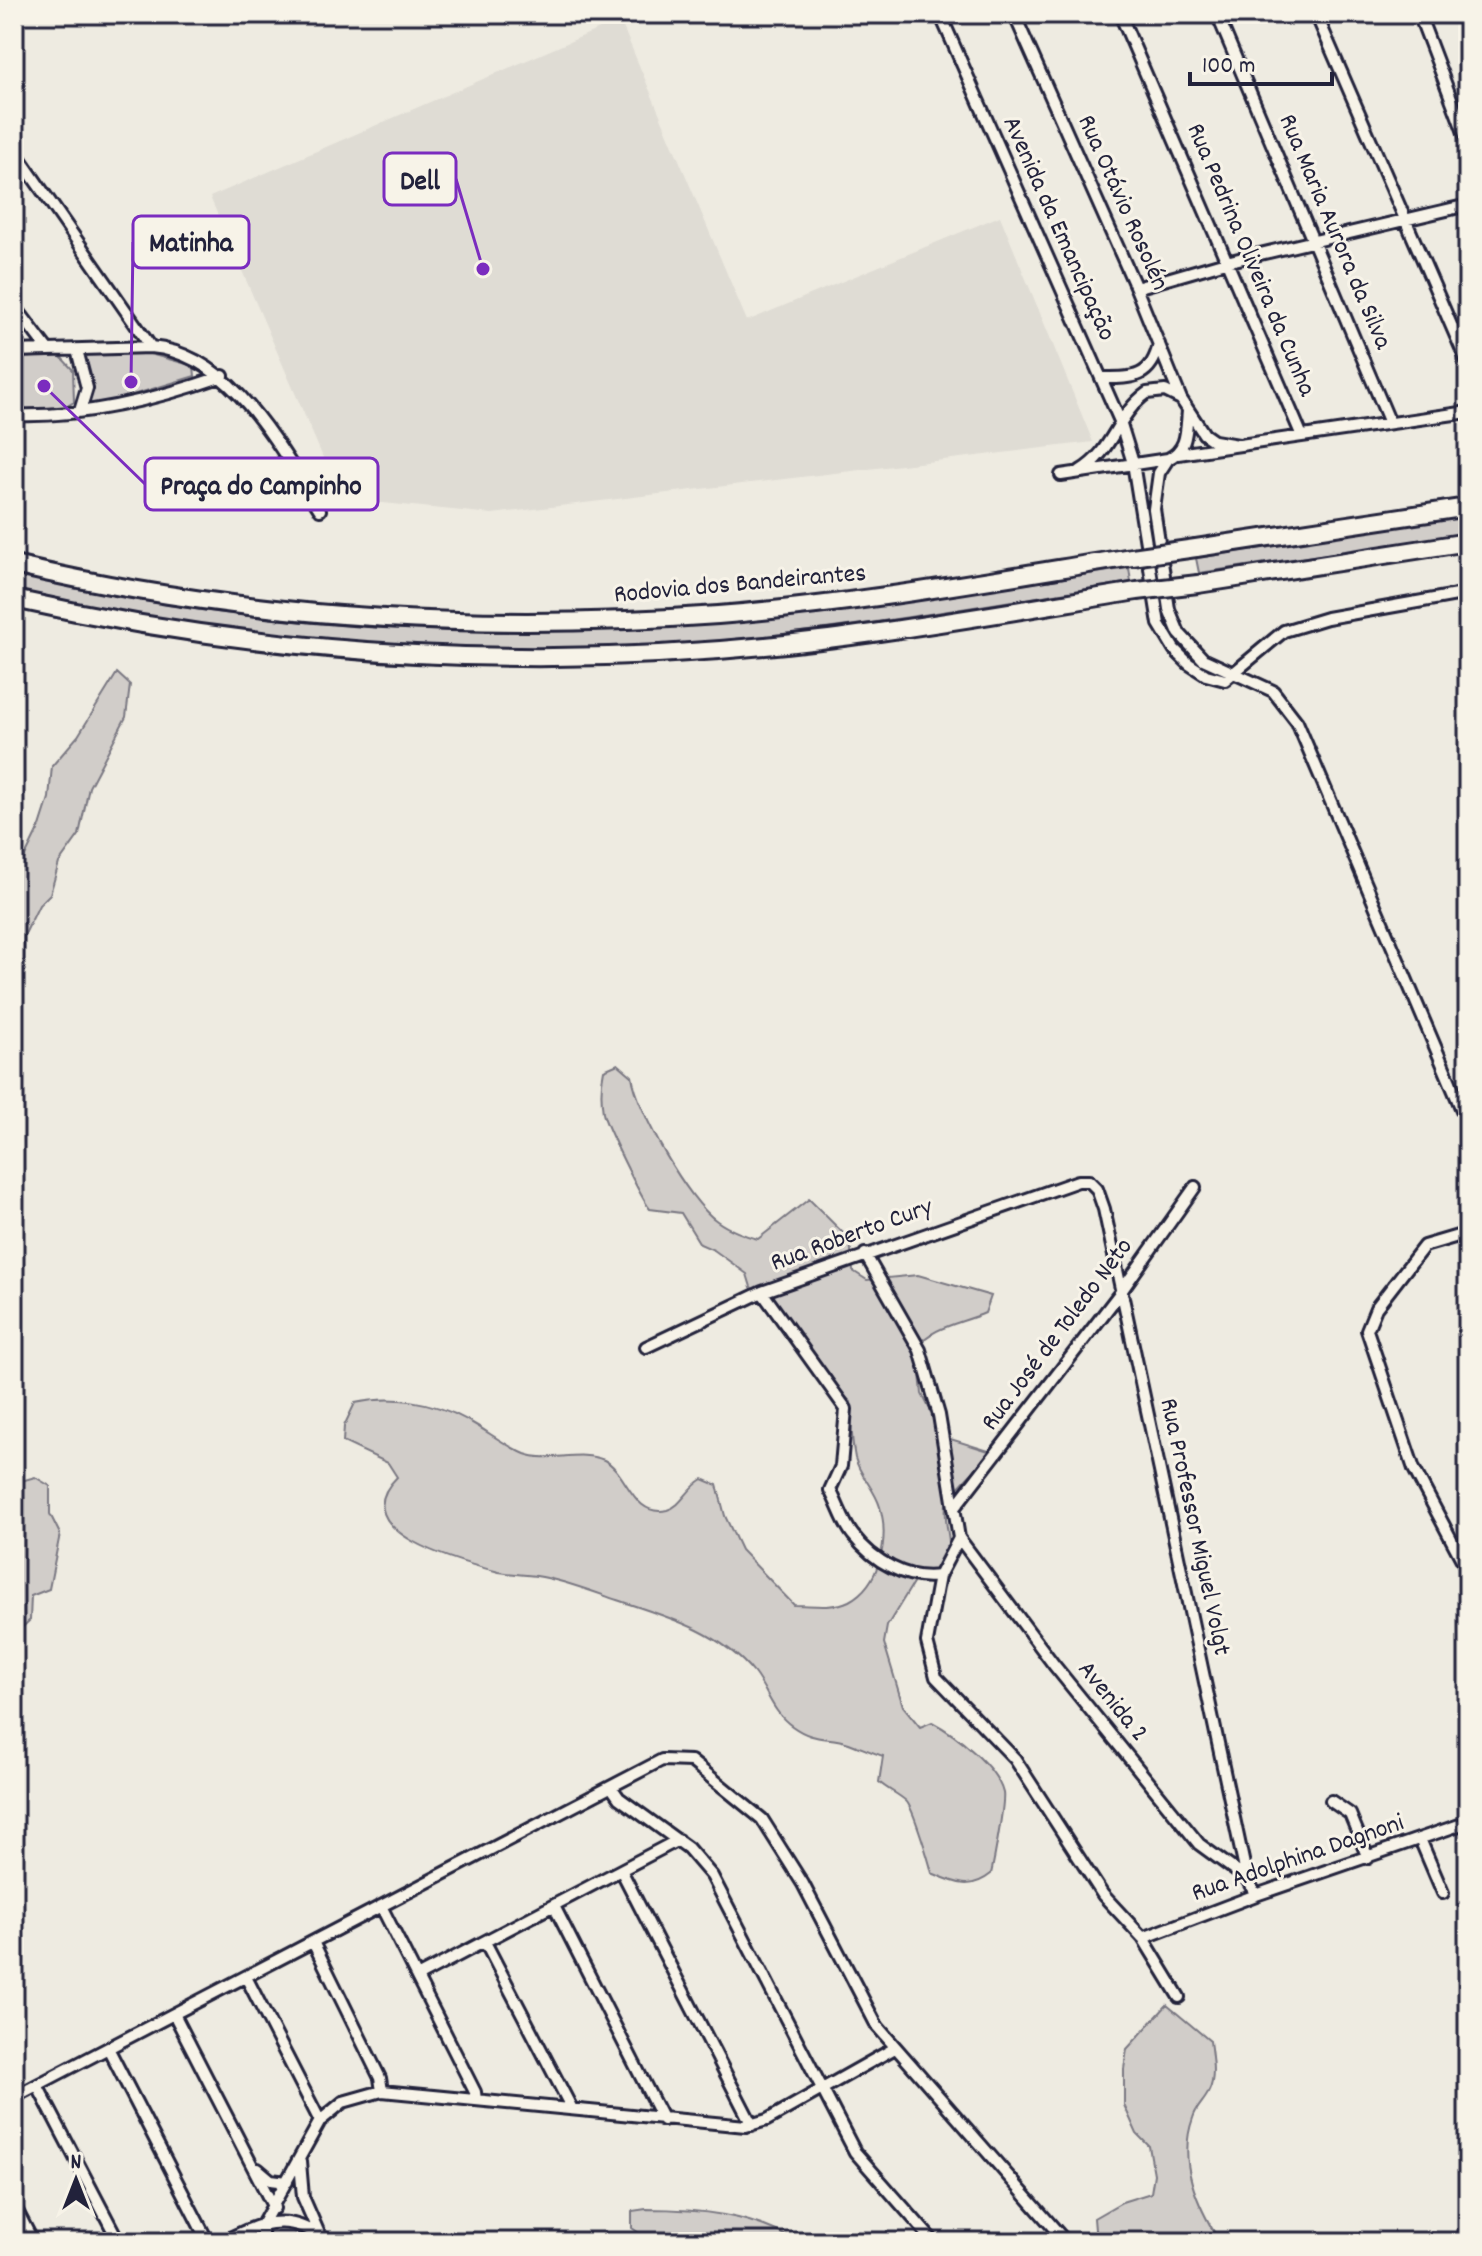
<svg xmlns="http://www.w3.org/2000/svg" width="1482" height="2256" font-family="Dekko,sans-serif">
	<rect width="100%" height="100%" fill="#eeebe1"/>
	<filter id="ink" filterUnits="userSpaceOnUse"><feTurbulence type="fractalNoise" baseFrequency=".0125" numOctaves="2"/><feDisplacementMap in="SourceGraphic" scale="16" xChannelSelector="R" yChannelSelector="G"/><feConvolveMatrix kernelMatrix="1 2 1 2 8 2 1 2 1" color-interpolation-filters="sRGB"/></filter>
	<g filter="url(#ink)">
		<path fill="#dfdcd4" d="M620,20L747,321L1000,216L1093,442L492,514L353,500L338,492L210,197Z"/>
		<path fill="#d1cdc9" stroke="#7a7882" stroke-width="2" d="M77,350L150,354L194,366L195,376L80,411L87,388Z
			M60,356L73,370L74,402L62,409L14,411V358Z
			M1468,516V533L1199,573L1196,558Z
			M1129,568L1131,582C988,604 844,631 700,642C469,659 240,641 14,590V574C245,630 486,642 722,623C858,613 994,588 1129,568Z
			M117,673L130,685L126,717L89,787L79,835L59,863L50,894L39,905L24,936V973L14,976V879L40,826L49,798L52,766L78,736Z
			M618,1064L632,1076C637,1111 688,1201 717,1221C728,1229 745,1236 758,1239L809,1199L850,1240L853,1271L867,1280L918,1275L991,1296L985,1313C959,1324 933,1326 914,1349L919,1363L922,1394L944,1437L992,1452C983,1463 947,1496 946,1504C943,1531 956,1542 945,1573L920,1572L887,1626L884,1643L903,1706L920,1727L932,1722C955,1734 997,1767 1003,1793C1005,1802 994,1861 991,1874C970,1891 955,1883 932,1873C929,1861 913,1807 906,1801C897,1793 888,1790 879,1782L883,1756C871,1752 860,1747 849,1743C827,1736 814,1742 792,1726C772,1712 768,1691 754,1673C720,1631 665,1616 617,1600C594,1592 570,1583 547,1578C532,1574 515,1575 499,1572C463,1563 341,1532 397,1477L388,1463L343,1442L344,1426L355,1403C392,1395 433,1401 467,1420C486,1430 504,1445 525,1454C549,1463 580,1449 604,1460C628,1472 632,1518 667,1510C682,1506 687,1488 703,1479L717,1485L725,1516L741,1550L794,1605C812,1605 833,1609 849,1601C881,1584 889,1538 880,1507C875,1489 860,1476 855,1458C851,1439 851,1421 851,1402L837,1390L831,1376L798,1336L751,1287L747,1274L714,1250L700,1244L681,1213L650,1209C642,1200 605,1124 603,1113C601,1100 601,1083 604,1070Z
			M35,1477L50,1486V1514L60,1534L49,1589L31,1596L30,1620L14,1635V1483Z
			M1167,2005L1210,2041C1212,2057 1216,2077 1209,2091C1205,2101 1196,2107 1193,2118C1177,2162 1197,2205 1220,2242H1096L1094,2218L1122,2202L1151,2193L1154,2174L1149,2146L1137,2134L1124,2105V2069L1127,2049Z
			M646,2209C697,2209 752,2214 797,2242H652L632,2228V2211Z"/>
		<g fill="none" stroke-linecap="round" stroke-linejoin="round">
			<defs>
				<path id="minor" d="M940,14L1120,421L1133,463L1159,624L1174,649L1189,664L1206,675L1225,680L1284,631L1327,618L1468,593
					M1014,14L1136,288L1181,399L1204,434L1214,441L1238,445
					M1120,14L1302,436
					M1217,14L1390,423
					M1316,14L1468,364
					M1419,14L1468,143
					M14,150L151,347
					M1136,288L1226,262L1468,205
					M14,305L48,350
					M77,350L87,388L80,411
					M14,351L151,347C232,354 279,447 320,510
					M1101,378C1133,378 1151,379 1159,344
					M14,415C84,418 157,399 223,376
					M1178,454L1468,412
					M1168,459L1159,473L1154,509L1169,609L1179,633L1203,659L1273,691L1297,722L1468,1124
					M1080,471C1113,452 1116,415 1147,393L1165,391L1181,399
					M1061,475L1168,459C1188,449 1186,431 1188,411
					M1468,1233L1424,1246L1376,1308L1367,1330L1414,1469L1468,1571
					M865,1254L920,1350L939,1415L959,1538L1054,1665L1199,1844L1247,1879
					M762,1292L846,1409L841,1466L830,1490C838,1504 843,1523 853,1535C873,1561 907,1581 939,1576L959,1538
					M646,1347L762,1292L1078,1181H1089L1097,1189L1104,1209L1247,1879L1256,1895
					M954,1508L1120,1293L1195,1187
					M939,1576L927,1642L936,1677L1015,1759L1103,1895L1143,1938L1179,1997
					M612,1788L619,1798L688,1848L712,1876L855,2152L934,2242
					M1331,1801L1350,1814L1368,1858
					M1420,1839L1443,1893
					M621,1870L752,2125
					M381,1906L475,2092L476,2100
					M554,1906L663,2120
					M1143,1938L1256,1895L1468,1822
					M313,1942L380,2078L382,2091
					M485,1942L572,2109
					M246,1977L320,2121
					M417,1977L678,1840
					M174,2014L274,2208
					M108,2048L208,2242
					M37,2085L119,2242
					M14,2097L662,1760L691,1761L762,1819L803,1884L877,2026L1066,2242
					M300,2162L303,2197L320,2236
					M258,2169L271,2180L287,2182
					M14,2205L33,2242
					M222,2242C248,2229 274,2215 303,2227C313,2231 322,2238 332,2242
					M262,2242V2225L320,2121L343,2102L382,2091L746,2126L767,2120L895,2048"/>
				<path id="highway" d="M1196,548L1468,507
					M14,565C245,619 482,632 718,615C857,604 994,579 1132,557
					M1198,584L1468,542
					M14,599C278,658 552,673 820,640C926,627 1032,608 1137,591"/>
			</defs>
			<use href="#minor" stroke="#22223b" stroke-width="16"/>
			<use href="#highway" stroke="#22223b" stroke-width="22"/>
			<use href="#minor" stroke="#f7f3e8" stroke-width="10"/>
			<use href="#highway" stroke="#f7f3e8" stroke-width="16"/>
			<defs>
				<path id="highway-bridge" d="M1132,557L1196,548
					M1137,591L1198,584"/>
			</defs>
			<use href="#highway-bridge" stroke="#22223b" stroke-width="22" stroke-linecap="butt"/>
			<use href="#highway-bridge" stroke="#f7f3e8" stroke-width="16"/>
		</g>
	</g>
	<g text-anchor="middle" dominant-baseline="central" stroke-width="6" stroke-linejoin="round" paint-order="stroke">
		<g font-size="26" fill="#22223b" stroke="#f7f3e8">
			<text transform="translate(1122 203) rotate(66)">Rua Otávio Rosolén</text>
			<text transform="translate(1058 229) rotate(66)">Avenida da Emancipação</text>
			<text transform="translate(1334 232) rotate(67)">Rua Maria Aurora da Silva</text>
			<text transform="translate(1250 260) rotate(67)">Rua Pedrina Oliveira da Cunha</text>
			<text transform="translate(740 585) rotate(-5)">Rodovia dos Bandeirantes</text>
			<text transform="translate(852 1236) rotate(-20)">Rua Roberto Cury</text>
			<text transform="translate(1058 1335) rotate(-53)">Rua José de Toledo Neto</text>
			<text transform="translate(1194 1527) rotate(78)">Rua Professor Miguel Volgt</text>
			<text transform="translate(1112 1702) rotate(51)">Avenida 2</text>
			<text transform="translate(1298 1859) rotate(-19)">Rua Adolphina Dagnoni</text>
		</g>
	</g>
	<path fill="none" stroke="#7b2cbf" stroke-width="3" d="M483 269L456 179M131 382L133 242M44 386L145 484"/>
	<g fill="#7b2cbf" stroke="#f7f3e8" stroke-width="3">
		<circle cx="483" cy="269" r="8"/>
		<circle cx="131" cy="382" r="8"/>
		<circle cx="44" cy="386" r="8"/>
	</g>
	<g fill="#f7f3e8" stroke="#7b2cbf" stroke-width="3">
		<rect x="384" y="153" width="72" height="52" rx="8"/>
		<rect x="133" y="216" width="116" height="52" rx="8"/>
		<rect x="145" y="458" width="233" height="52" rx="8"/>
	</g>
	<g font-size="28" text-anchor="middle" font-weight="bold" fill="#22223b">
		<text x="420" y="189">Dell</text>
		<text x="191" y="251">Matinha</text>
		<text x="261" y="494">Praça do Campinho</text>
	</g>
	<rect width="1482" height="2256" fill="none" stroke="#f7f3e8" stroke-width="48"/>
	<rect x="24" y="24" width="1434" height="2208" fill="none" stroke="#22223b" stroke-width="3" filter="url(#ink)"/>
	<g transform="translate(76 2180)" stroke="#f7f3e8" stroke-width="6" paint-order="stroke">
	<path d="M0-6L14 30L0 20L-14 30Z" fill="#22223b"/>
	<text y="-12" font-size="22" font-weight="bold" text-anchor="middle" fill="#22223b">N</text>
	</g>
	<path d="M1190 72v12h142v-12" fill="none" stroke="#22223b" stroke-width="4"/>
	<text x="1202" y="72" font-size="24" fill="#22223b" stroke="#f7f3e8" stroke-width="6" paint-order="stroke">100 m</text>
</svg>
